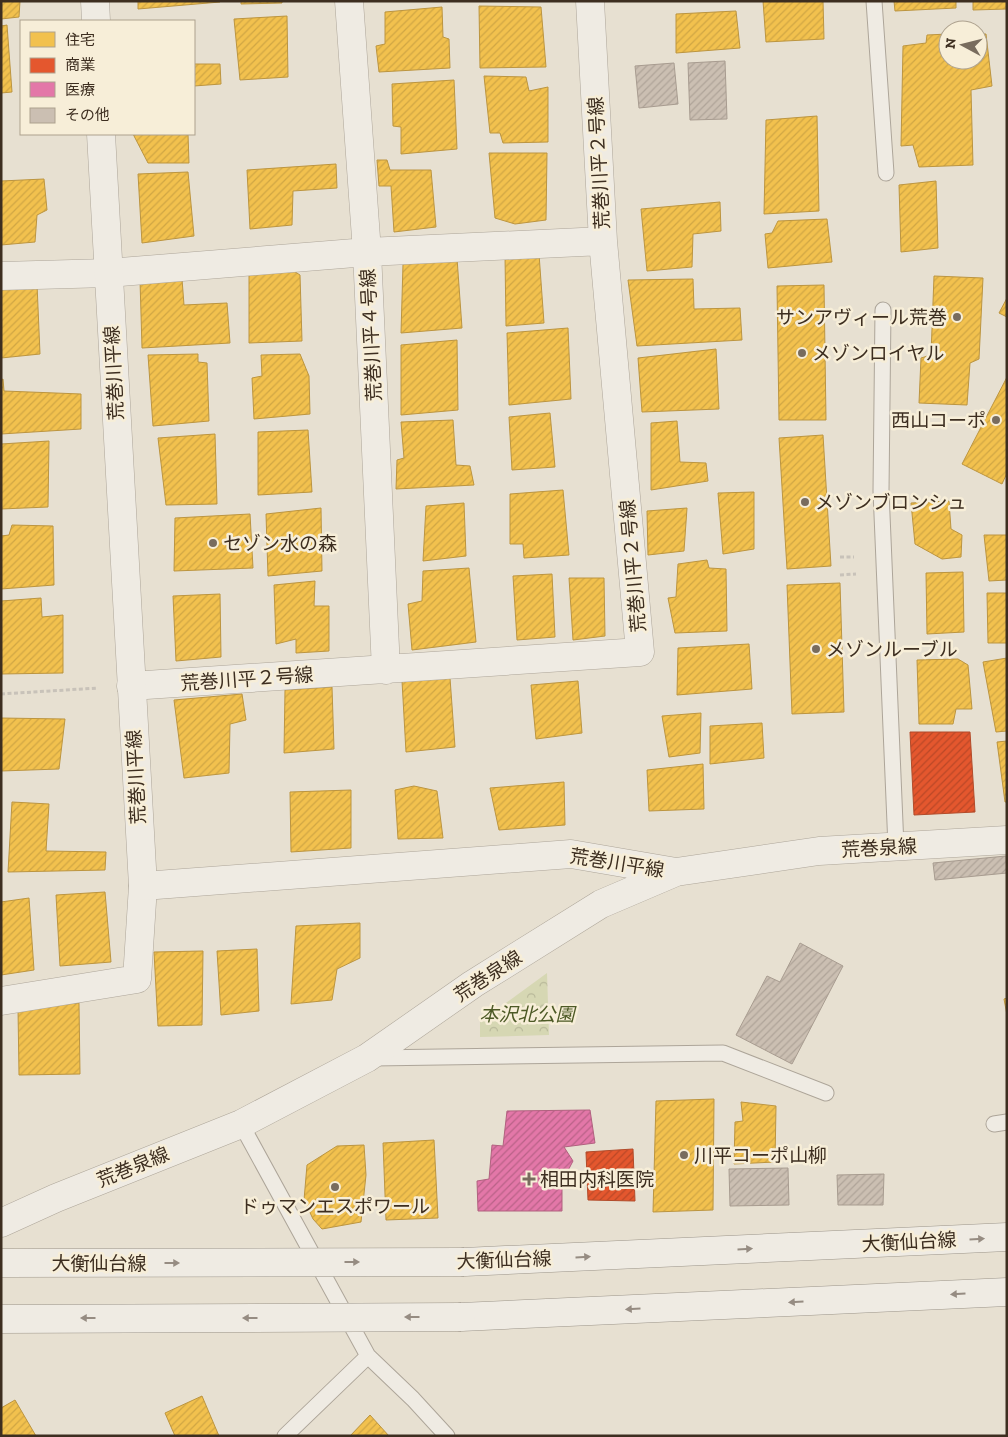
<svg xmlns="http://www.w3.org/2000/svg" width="1008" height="1437" font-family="'Zilla Slab','Noto Sans JP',serif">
	<defs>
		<pattern id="park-crowns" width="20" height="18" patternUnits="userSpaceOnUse" patternTransform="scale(1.25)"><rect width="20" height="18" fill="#d6d7b3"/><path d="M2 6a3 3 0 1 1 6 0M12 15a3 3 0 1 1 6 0" fill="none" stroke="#b9b99a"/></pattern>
		<pattern id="homes-hatch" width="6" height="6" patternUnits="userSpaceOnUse" patternTransform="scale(1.25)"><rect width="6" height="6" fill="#f2c14e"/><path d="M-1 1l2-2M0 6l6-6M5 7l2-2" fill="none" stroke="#d0a644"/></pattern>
		<pattern id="shops-hatch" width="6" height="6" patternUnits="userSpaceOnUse" patternTransform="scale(1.25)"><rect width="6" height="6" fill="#e4572e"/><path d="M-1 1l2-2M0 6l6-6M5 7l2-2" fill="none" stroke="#ba4827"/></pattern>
		<pattern id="health-hatch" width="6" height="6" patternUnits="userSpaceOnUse" patternTransform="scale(1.25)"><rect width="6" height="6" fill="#e377a8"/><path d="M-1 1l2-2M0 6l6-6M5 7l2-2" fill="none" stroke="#b96288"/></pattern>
		<pattern id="building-hatch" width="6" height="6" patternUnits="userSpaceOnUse" patternTransform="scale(1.25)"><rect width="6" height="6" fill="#cbbfb2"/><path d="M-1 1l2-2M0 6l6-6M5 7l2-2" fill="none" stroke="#afa499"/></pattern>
	</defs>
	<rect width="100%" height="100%" fill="#e7e0d1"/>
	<path fill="url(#park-crowns)" d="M547,973L549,1035L480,1037V1022Z"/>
	<path fill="url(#homes-hatch)" stroke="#bc9540" d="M1,1H20L19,17L1,19Z
		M138,1H220V2L138,9Z
		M241,1H282V3L241,4Z
		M763,1H823L824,39L766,42Z
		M894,1H956V8L895,11Z
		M973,1H1007V9L973,10Z
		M479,6L541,7L546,67L480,68Z
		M442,7L443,37L449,39L450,68L379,72L376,46L385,44V12Z
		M736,11L740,48L676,53V14Z
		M287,16L288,77L240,80L234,19Z
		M7,25L12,92L1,93V26Z
		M948,34V60H978V34H986L992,86L971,90L973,165L919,167L913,145L901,146L903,46L926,43L927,35Z
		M194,64H220L221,84L194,86Z
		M484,76L526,77L529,91L548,87V142L503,143L500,133H490Z
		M454,80L457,149L401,154V127L393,126L392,84Z
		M817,116L819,211L764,214L766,120Z
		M133,134H188L189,163H148Z
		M489,153H547L546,220L515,224L495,218Z
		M377,160H387L390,170H431L436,227L394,232L391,186H379Z
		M336,164L337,188L293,191L292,225L250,229L247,170Z
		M188,172L194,236L142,243L138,174Z
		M44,179L47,210L37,215L35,242L1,245V181Z
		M936,181L938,248L901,252L899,185Z
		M720,202L721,231L693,234L692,267L647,271L641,209Z
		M827,219L832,262L768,268L765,234L772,233L778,221Z
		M539,254L544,323L506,326L505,256Z
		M457,258L462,328L401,333L403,264Z
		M289,268L300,275L302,341L249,343V271Z
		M934,276L983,278L979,359L970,363L967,405L919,403L921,358L931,355Z
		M182,279L184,305L227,303L230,343L142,348L140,280Z
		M693,279L694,309L740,308L742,340L637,346L628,280Z
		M37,284L40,354L1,358V287Z
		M824,285L826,420H779L777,286Z
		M1007,298V317L999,313Z
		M568,328L571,399L509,405L507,333Z
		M457,340L458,410L401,415V345Z
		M716,349L719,409L642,412L638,358Z
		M198,354V362L207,363L209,421L153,426L148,355Z
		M300,354L309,376L310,414L254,419L252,378L262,376L261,355Z
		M1007,377V473L1002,484L962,464Z
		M3,379L4,391L81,394V429L1,434V380Z
		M550,413L555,467L512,470L509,417Z
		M453,420L456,465L470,466L474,485L396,489L397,460L404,458L401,422Z
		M677,421L680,462L706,463L708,481L651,490V423Z
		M308,430L312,492L258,495V432Z
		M215,434L217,504L166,505L158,438Z
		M823,435L831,566L787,569L779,438Z
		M49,441L48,507L1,509V444Z
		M563,490L569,555L524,558L523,544H510V494Z
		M754,492V549L723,554L718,493Z
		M949,501L951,529L962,535L961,557L942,559L915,544L911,503Z
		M464,503L466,556L423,561L426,506Z
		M321,508L322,571L268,576L266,514Z
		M687,508L684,551L648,555L647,511Z
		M250,514L253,568L174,571L175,518Z
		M12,525L53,526L54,585L1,589V536L9,535Z
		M984,535H1007V580L989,581Z
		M707,560L709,568L726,569L727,631L675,633L668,598L676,597L678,564Z
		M469,568L476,642L412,650L408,604L422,601L423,571Z
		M963,572L964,632L927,634L926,573Z
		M552,574L555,637L517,640L513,576Z
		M569,578H604L605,636L573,640Z
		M315,581L314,606H329V651L296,653V639L276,644L274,585Z
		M840,583L844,712L792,714L787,585Z
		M987,593H1007V643H988Z
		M220,594L221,657L176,661L173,596Z
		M41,598L42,617L63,615V673L1,674V601Z
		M749,644L752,689L677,695L678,648Z
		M1007,658V731L996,732L983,662Z
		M958,659L968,665L972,709H956L953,724H919L917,660Z
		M450,678L455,747L406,752L402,681Z
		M578,681L582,733L536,739L531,685Z
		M332,687L334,749L284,753L285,690Z
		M242,694L246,720L230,724L229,773L184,778L174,700Z
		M701,713L700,753L669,757L662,716Z
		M1,718L65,719L59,769L1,771Z
		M762,723L764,758L710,764V726Z
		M1007,741V802H1005L997,742Z
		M703,764L704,809L649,811L647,770Z
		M564,782L565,825L499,830L490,788Z
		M414,786L437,791L443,838L398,839L395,790Z
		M351,790V848L291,852L290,792Z
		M12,802L49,804L46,851L106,852L105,870L8,872Z
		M105,892L111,962L60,966L56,895Z
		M29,898L34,970L1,975V902Z
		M360,923V958L337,969L332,1000L291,1004L296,926Z
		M257,949L259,1011L221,1015L217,951Z
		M203,951L202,1025L158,1026L154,952Z
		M1007,998V1015L1004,999Z
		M79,1003L80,1074L19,1075L18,1008Z
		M714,1099L713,1210L653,1212L656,1101Z
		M741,1102L776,1106L775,1162L734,1164L735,1122L743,1121Z
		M434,1140L438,1218L386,1220L383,1143Z
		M364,1145L366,1175L361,1222L322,1229L313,1219L304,1200L307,1165L337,1146Z
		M202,1396L219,1436H175L165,1413Z
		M15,1400L36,1436H1V1408Z
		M370,1415L389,1436H350Z"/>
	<path fill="url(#shops-hatch)" stroke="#b24b2a" d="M910,732H970L975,812L914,815Z
		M633,1149L635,1201L588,1200L586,1152Z"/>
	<path fill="url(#health-hatch)" stroke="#b1617f" d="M590,1110L595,1143L564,1147L573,1161L562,1182V1211H478L477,1181L489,1179L492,1145L503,1146L507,1111Z"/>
	<path fill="url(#building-hatch)" stroke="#a89c90" d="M725,61L727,119L690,120L688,63Z
		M674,63L678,104L639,108L635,66Z
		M1006,856L1007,873L935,880L933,863Z
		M800,943L843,966L792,1064L736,1035L767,976L780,982Z
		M788,1168L789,1205L730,1206L729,1169Z
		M884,1174L883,1205H838L837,1175Z"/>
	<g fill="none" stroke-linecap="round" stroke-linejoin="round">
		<defs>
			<path id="service" d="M874,1L886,173
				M883,310L881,491L896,847
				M373,1058L723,1053L826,1093
				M241,1124L368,1356L413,1399L447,1436
				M994,1124L1007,1122
				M285,1436L368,1356"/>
			<path id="minor" d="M349,1L367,252L386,670
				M1,276L108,273L367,252L603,241
				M131,686L640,652L603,241L590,1
				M1,1001L137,979L143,886"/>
			<path id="tertiary" d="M95,1L96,21
				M101,134L143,886L571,854L676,872
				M1,1223L56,1198L241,1124L367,1058L473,984L601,904L676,872L819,851L1007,840"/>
			<path id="secondary" d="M464,1262L1007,1237
				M461,1317L1007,1292"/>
		</defs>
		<use href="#service" stroke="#ada599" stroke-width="17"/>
		<use href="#minor" stroke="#ada599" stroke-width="29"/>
		<use href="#tertiary" stroke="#ada599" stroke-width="29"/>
		<use href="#secondary" stroke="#9c958a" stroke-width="29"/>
		<path stroke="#c8c2b9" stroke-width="3" stroke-dasharray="4 2.5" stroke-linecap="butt" d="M840,557H854
			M840,575L856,574
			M1,694L98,688"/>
		<use href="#service" stroke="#efebe3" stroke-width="15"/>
		<use href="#minor" stroke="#efebe3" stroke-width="28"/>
		<use href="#tertiary" stroke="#efebe3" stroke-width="28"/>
		<use href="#secondary" stroke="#efebe3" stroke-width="28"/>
		<defs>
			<path id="secondary-bridge" d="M1,1263L464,1262
				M1,1319L461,1317"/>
		</defs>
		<use href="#secondary-bridge" stroke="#9c958a" stroke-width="29" stroke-linecap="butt"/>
		<use href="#secondary-bridge" stroke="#efebe3" stroke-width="28"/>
	</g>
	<defs><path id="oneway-solid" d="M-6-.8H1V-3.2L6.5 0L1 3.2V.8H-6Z" transform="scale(1.25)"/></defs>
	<g fill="#968c82">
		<use href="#oneway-solid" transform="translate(977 1239) rotate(-3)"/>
		<use href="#oneway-solid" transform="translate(745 1249) rotate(-3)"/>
		<use href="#oneway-solid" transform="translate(583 1257) rotate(-3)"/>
		<use href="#oneway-solid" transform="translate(352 1262)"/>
		<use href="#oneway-solid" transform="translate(172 1263)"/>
		<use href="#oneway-solid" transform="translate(958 1294) rotate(177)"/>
		<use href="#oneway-solid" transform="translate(796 1302) rotate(177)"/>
		<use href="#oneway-solid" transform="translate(633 1309) rotate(177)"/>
		<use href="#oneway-solid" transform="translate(412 1317) rotate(180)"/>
		<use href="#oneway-solid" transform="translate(88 1318) rotate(180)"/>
		<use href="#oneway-solid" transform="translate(250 1318) rotate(180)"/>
	</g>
	<g fill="#786c5e" stroke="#f7eed8" stroke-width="2">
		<circle cx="957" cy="317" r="5"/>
		<circle cx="802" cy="353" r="5"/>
		<circle cx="996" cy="420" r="5"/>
		<circle cx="805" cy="502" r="5"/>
		<circle cx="213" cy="543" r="5"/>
		<circle cx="816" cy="649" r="5"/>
		<circle cx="684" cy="1155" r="5"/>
		<path d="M526.5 1171.5h5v5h5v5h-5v5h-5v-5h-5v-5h5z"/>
		<circle cx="335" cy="1187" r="5"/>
	</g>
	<g text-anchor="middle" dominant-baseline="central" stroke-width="5" stroke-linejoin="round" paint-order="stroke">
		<g font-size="19" fill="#3d2e20" stroke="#f7eed8">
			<text transform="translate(599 163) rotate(-93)">荒巻川平２号線</text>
			<text transform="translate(371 335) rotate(-93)">荒巻川平４号線</text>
			<text transform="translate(114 373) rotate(-93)">荒巻川平線</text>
			<text transform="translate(633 566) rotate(-95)">荒巻川平２号線</text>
			<text transform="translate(247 679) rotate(-4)">荒巻川平２号線</text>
			<text transform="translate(136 777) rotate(-93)">荒巻川平線</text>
			<text transform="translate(879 848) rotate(-3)">荒巻泉線</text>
			<text transform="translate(617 863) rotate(9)">荒巻川平線</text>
			<text transform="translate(488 976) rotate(-33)">荒巻泉線</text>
			<text transform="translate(133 1167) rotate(-22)">荒巻泉線</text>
			<text transform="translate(909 1242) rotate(-3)">大衡仙台線</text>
			<text transform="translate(504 1260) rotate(-2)">大衡仙台線</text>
			<text x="99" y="1263">大衡仙台線</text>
		</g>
		<g font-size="19" fill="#3d2e20" stroke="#f7eed8" text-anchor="start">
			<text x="947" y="317" text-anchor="end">サンアヴィール荒巻</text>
			<text x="812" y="353">メゾンロイヤル</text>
			<text x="986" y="420" text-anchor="end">西山コーポ</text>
			<text x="815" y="502">メゾンブロンシュ</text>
			<text x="223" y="543">セゾン水の森</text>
			<text x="826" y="649">メゾンルーブル</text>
			<text x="694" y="1155">川平コーポ山柳</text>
			<text x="540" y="1179">相田内科医院</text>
			<text x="335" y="1206" text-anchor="middle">ドゥマンエスポワール</text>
		</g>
		<g font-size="19" font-style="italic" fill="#4d5a26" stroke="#f7eed8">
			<text x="527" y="1014">本沢北公園</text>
		</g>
	</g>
	<rect width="1008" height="1437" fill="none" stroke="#3d2e20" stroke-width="5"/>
	<rect x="20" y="20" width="175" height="115" fill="#f7eed8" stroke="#ada18e"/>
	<rect x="30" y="32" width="25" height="15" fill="#f2c14e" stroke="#ada18e"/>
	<text x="65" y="45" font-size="15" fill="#3d2e20">住宅</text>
	<rect x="30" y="58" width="25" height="15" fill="#e4572e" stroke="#ada18e"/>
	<text x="65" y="70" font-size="15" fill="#3d2e20">商業</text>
	<rect x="30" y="82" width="25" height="15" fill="#e377a8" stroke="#ada18e"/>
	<text x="65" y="95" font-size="15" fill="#3d2e20">医療</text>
	<rect x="30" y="108" width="25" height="15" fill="#cbbfb2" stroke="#ada18e"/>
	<text x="65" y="120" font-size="15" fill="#3d2e20">その他</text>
	<g transform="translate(963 45) rotate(277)"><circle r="24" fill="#f7eed8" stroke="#ada18e"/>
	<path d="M0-4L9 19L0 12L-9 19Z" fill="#786c5e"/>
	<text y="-8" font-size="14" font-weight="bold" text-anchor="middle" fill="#3d2e20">N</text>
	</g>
</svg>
